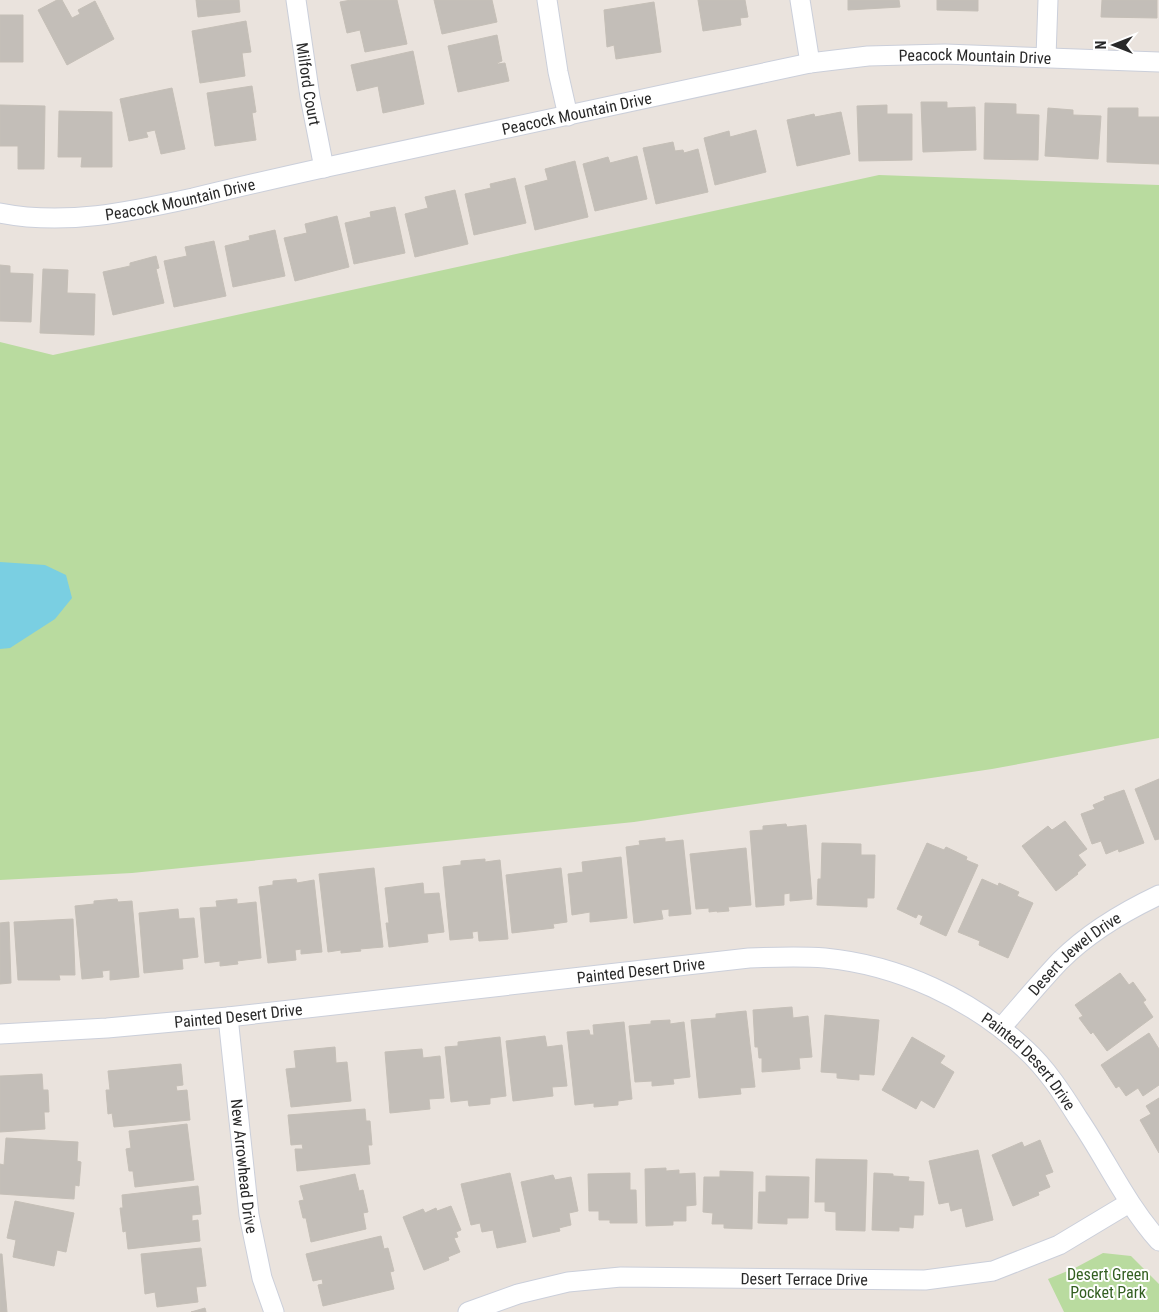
<svg xmlns="http://www.w3.org/2000/svg" width="1159" height="1312" font-family="'Roboto Condensed',sans-serif">
	<rect width="100%" height="100%" fill="#eae3dd"/>
	<path fill="#b9db9f" d="M879,175L1159,185V738L992,769L634,822L132,873L0,880V342L53,355Z
		M1103,1253L1131,1256L1159,1284V1312H1064L1048,1279L1075,1268Z"/>
	<path fill="#7acfe2" d="M0,562L45,565L66,575L72,598L55,619L10,648L0,649Z"/>
	<path fill="#c3beb8" stroke="#c5bfb7" d="M57,0H62L72,18L80,14L78,10L95,1L114,39L67,65L38,10Z
		M196,0H239L240,12L198,17Z
		M351,0H397L407,44L365,52L360,30L347,33L340,2Z
		M434,0H492L497,22L442,34Z
		M698,0H745L748,17L740,18L741,25L703,31Z
		M848,0H899L900,7L848,10Z
		M937,0H978V11L937,10Z
		M1102,0H1157V18L1101,17Z
		M654,2L661,52L616,59L614,45L607,47L604,10Z
		M0,15H23V62H0Z
		M246,21L251,52L242,53L245,76L200,83L192,31Z
		M497,35L502,61L497,63L498,64L505,63L509,81L458,92L448,46Z
		M413,51L424,104L383,113L378,86L357,91L351,65Z
		M252,86L256,112L252,113L256,140L215,146L207,93Z
		M172,88L185,149L161,154L155,130L146,132L148,137L129,141L120,99Z
		M921,102H947V108L975,107L976,150L923,152Z
		M985,103L1016,104V114L1039,115L1038,160L984,159Z
		M0,105L45,106L44,169H18V146H0Z
		M887,105V114H912V160L859,161L857,106Z
		M1048,108L1073,110V115L1101,116L1098,159L1045,156Z
		M1108,108H1138V117H1159V164L1107,162Z
		M59,111L112,112V167H81L82,157H58Z
		M841,112L850,154L797,166L787,120L814,114L815,117Z
		M756,130L766,172L715,185L704,138L729,131L730,137Z
		M673,142L675,151L683,150L684,153L698,149L708,192L656,204L643,148Z
		M637,156L647,199L595,211L583,164L608,157L610,163Z
		M575,161L588,217L535,230L525,186L548,180L545,169Z
		M515,178L526,223L474,235L465,194L491,188L490,184Z
		M455,190L468,244L415,257L405,214L428,208L425,197Z
		M395,207L405,253L354,264L345,223L371,217L370,212Z
		M337,216L349,267L295,281L284,238L307,233L305,224Z
		M275,230L285,276L233,287L225,246L250,240L249,236Z
		M214,241L226,296L174,307L164,261L187,256L185,247Z
		M156,256L159,268L156,269L164,303L113,315L103,272L130,266V263Z
		M0,265L10,266V273L33,274L31,322L0,321Z
		M43,269L68,270L67,293L95,294L94,335L40,333Z
		M1159,779V839L1155,840L1135,789Z
		M1124,790L1144,843L1119,852L1118,849L1106,854L1101,841L1092,844L1081,814L1095,809L1093,805L1105,800L1104,797Z
		M1065,821L1087,849L1078,855L1086,865L1077,873L1078,874L1056,891L1022,846L1048,826L1052,830Z
		M786,824L787,827L806,825L812,899L790,901V893L784,894V905L756,907L750,831L763,830V826Z
		M665,838V842L683,840L691,914L669,916V909L661,910L663,919L634,923L626,847L640,845L639,841Z
		M822,843L861,844V855H875L874,898H867V907L817,905L818,879H821Z
		M927,843L944,850L946,847L967,857L966,860L978,865L946,936L920,924L923,916L918,914L916,918L897,909Z
		M746,848L751,905L728,907L729,911L717,912V911L709,912V908L696,909L690,854Z
		M621,857L627,918L590,922V912L572,915L568,874L583,872L582,862Z
		M485,859V862L500,860L508,939L479,941L478,931L472,932L473,938L450,940L443,867L461,865V861Z
		M374,868L383,947L360,949L361,951L341,953V950L328,952L319,874Z
		M561,868L567,922L553,924L554,928L512,933L506,875Z
		M296,879L297,883L314,880L322,952L301,954V949L295,950L296,960L268,963L259,887L273,885V881Z
		M982,879L998,886L999,883L1019,892L1017,896L1033,903L1008,958L979,945L980,941L958,932Z
		M423,883L424,894L439,893L444,932L427,934L428,942L389,947L386,923H389L385,888Z
		M117,899L118,902L132,901L139,977L110,980V970L102,971L103,977L82,979L75,906L94,904V901Z
		M237,899V904L256,902L261,958L237,961L238,964L220,966V961L205,963L200,908L217,907L216,901Z
		M178,909L179,919L194,918L198,957L182,959L183,969L144,973L139,913Z
		M73,919L75,975H59L60,980H18L14,922Z
		M9,922L11,983L0,984V923Z
		M1120,973L1129,985L1133,982L1146,1000L1143,1002L1153,1017L1107,1051L1093,1032L1091,1034L1079,1018L1083,1016L1075,1005Z
		M792,1007L793,1018L808,1016L812,1057L799,1058L800,1069L762,1072V1058H759L758,1047H755L753,1010Z
		M746,1011L755,1087L740,1088L741,1094L699,1098L691,1020L716,1018V1014Z
		M825,1015L879,1020L874,1075L859,1074V1080L837,1078V1073L821,1072Z
		M670,1020V1024L684,1022L690,1077L673,1079L674,1084L652,1086V1081L635,1082L629,1026L651,1024V1021Z
		M624,1022L632,1099L618,1101V1105L594,1107V1103L575,1105L567,1032L589,1030L590,1035H594L593,1025Z
		M1149,1033L1159,1049V1085L1143,1096L1138,1088L1126,1096L1119,1086L1116,1088L1101,1065Z
		M545,1036L547,1047L562,1045L567,1086L552,1087L553,1096L513,1101L506,1041Z
		M500,1037L506,1096L490,1098V1104L469,1106L468,1100L451,1102L445,1047L458,1046V1042Z
		M912,1037L945,1056L940,1063L954,1072L934,1108L921,1100L916,1109L882,1090Z
		M335,1047L336,1063L347,1062L351,1101L291,1107L286,1069L296,1068L294,1051Z
		M422,1049L423,1058L440,1056L444,1098L429,1099L430,1109L390,1113L385,1052Z
		M181,1064L183,1085L176,1086L177,1091L187,1090L190,1120L114,1127L112,1113L108,1114L106,1090H110L108,1071Z
		M42,1074L43,1090H48L49,1112H44L45,1129L0,1132V1076Z
		M1159,1098V1153L1140,1120L1151,1114L1146,1106Z
		M365,1109L366,1121H370L372,1145H368L370,1164L297,1171L295,1149H303L302,1144L291,1145L288,1115Z
		M187,1124L194,1180L135,1187L133,1171H129L126,1149L131,1148L129,1131Z
		M6,1138L78,1142L77,1161L81,1162L79,1186L75,1185L74,1199L0,1194V1164L4,1165Z
		M1040,1140L1053,1172L1045,1175L1050,1187L1038,1192L1039,1195L1013,1206L992,1155L1022,1142L1024,1147Z
		M978,1150L993,1220L966,1227L962,1208L951,1211L949,1202L939,1204L929,1161Z
		M816,1159L867,1160L865,1231L836,1230V1212L825,1211V1202H815Z
		M666,1168V1171L679,1170V1174L695,1173L696,1205L686,1206V1221H673V1225L646,1226L645,1169Z
		M720,1171L753,1172L752,1229L724,1228V1224H712L713,1213L703,1212L704,1177H720Z
		M510,1173L526,1242L497,1248L493,1230L482,1232L480,1223L471,1225L461,1184Z
		M630,1173V1190H636L637,1223H610V1220H599V1211H589L588,1174Z
		M874,1173L893,1174V1176L909,1177L908,1181L924,1182L923,1215H914L913,1228L899,1227V1231L872,1230Z
		M355,1174L359,1191L363,1190L368,1212L363,1213L366,1229L311,1242L306,1218H303L299,1201L304,1200L300,1186Z
		M553,1175L555,1180L571,1177L578,1211L569,1213L571,1225L559,1228L560,1231L533,1237L521,1182Z
		M766,1176L809,1177L808,1218H787V1224L758,1223L759,1192H766Z
		M198,1186L201,1214L192,1215V1221L198,1220L200,1241L128,1249L126,1231L123,1232L120,1208H123L122,1195Z
		M15,1201L74,1213L66,1252L57,1250L54,1266L13,1257L16,1240L7,1238Z
		M451,1206L461,1230L456,1232L458,1237L454,1238L460,1252L448,1257L449,1260L424,1270L403,1217L423,1209L425,1213L436,1208L437,1211Z
		M381,1236L384,1249L388,1248L394,1271L390,1272L394,1289L323,1306L318,1285L323,1284L322,1279L313,1281L306,1254Z
		M201,1248L206,1286L196,1287L198,1302L157,1307L155,1292L145,1294L141,1254Z
		M0,1254H2L7,1312H0Z
		M205,1308L206,1312H191Z"/>
	<g fill="none" stroke-linecap="round" stroke-linejoin="round">
		<defs>
			<g id="street">
				<path id="s1" d="M296,0L310,97L324,168"/>
				<path d="M547,0L558,72L568,116"/>
				<path d="M800,0L810,63"/>
				<path d="M1046,57L1048,0"/>
				<path id="s2" d="M0,213C65,226 129,212 193,198C238,187 282,177 327,167C488,132 649,98 810,63L868,56L945,54L1159,62"/>
				<path id="s3" d="M228,1017L249,1215L262,1278L274,1312"/>
				<path id="s4" d="M1001,1028C1021,1005 1040,982 1060,961C1088,933 1123,912 1159,895"/>
				<path id="s5" d="M0,1034L107,1028L228,1017L749,958C774,957 800,956 825,958C898,965 972,999 1025,1049C1046,1068 1063,1094 1078,1118C1106,1159 1126,1204 1159,1241"/>
				<path id="s6" d="M468,1312L518,1294L568,1282L621,1277L925,1280L993,1271L1059,1245L1129,1203"/>
			</g>
		</defs>
		<use href="#street" stroke="#cbcfda" stroke-width="21"/>
		<use href="#street" stroke="#fff" stroke-width="19"/>
	</g>
	<g text-anchor="middle" dominant-baseline="central" stroke-width="4" stroke-linejoin="round" paint-order="stroke">
		<g font-size="16" fill="#292929" stroke="#fff">
			<text stroke="none"><textPath href="#s2" startOffset="992">Peacock Mountain Drive</textPath></text>
			<text stroke="none"><textPath href="#s1" startOffset="85">Milford Court</textPath></text>
			<text stroke="none"><textPath href="#s2" startOffset="588">Peacock Mountain Drive</textPath></text>
			<text stroke="none"><textPath href="#s2" startOffset="182">Peacock Mountain Drive</textPath></text>
			<text stroke="none"><textPath href="#s4" startOffset="105">Desert Jewel Drive</textPath></text>
			<text stroke="none"><textPath href="#s5" startOffset="644">Painted Desert Drive</textPath></text>
			<text stroke="none"><textPath href="#s5" startOffset="239">Painted Desert Drive</textPath></text>
			<text stroke="none"><textPath href="#s5" startOffset="1064">Painted Desert Drive</textPath></text>
			<text stroke="none"><textPath href="#s3" startOffset="150">New Arrowhead Drive</textPath></text>
			<text stroke="none"><textPath href="#s6" startOffset="341">Desert Terrace Drive</textPath></text>
		</g>
		<g font-size="16" fill="#335f21" stroke="#fff">
			<text x="1108" y="1274">Desert Green<tspan x="1108" dy="18">Pocket Park</tspan></text>
		</g>
	</g>
	<g transform="translate(1114 45) rotate(270)" stroke="#ffffff" stroke-width="4" paint-order="stroke">
	<path d="M0-4L9 19L0 12L-9 19Z" fill="#292929"/>
	<text y="-8" font-size="14" font-weight="bold" text-anchor="middle" fill="#292929">N</text>
	</g>
</svg>
